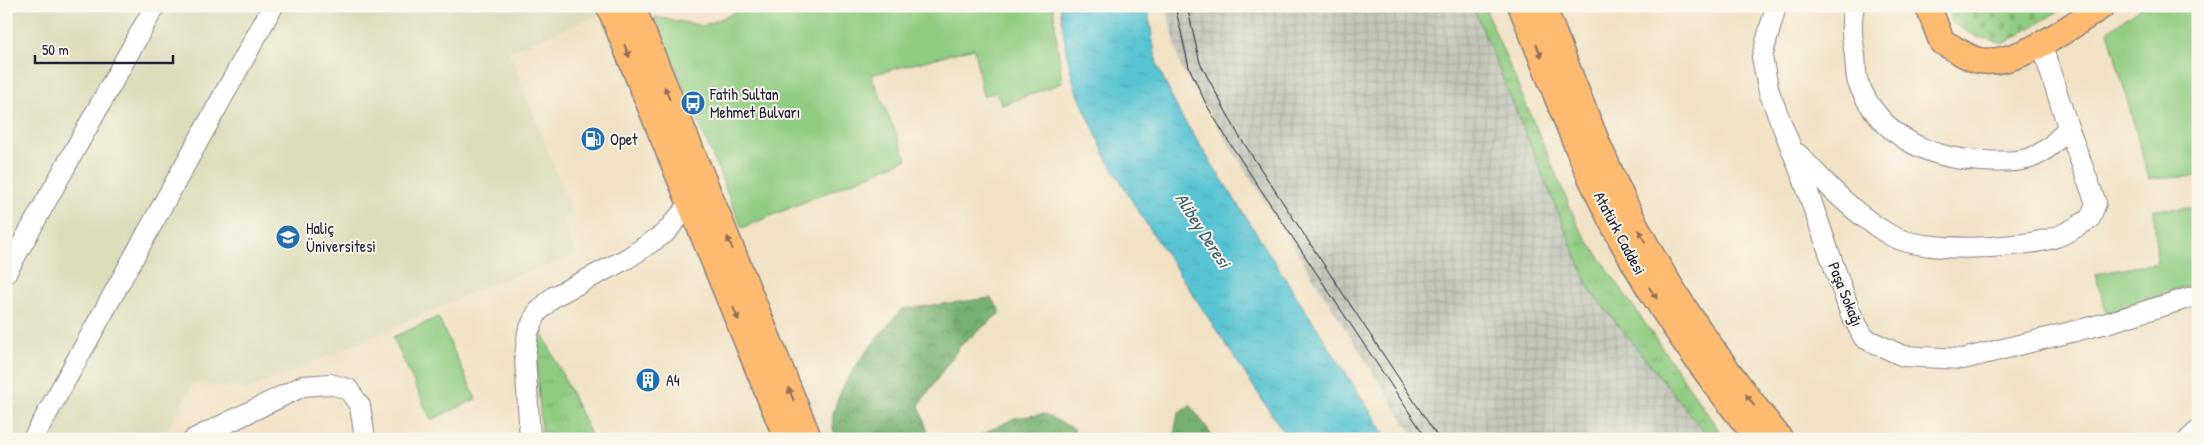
<svg xmlns="http://www.w3.org/2000/svg" width="2204" height="445" font-family="'Patrick Hand',sans-serif">
	<defs>
		<pattern id="industrial-grid" width="8" height="8" patternUnits="userSpaceOnUse" patternTransform="scale(1.25)"><rect width="8" height="8" fill="#c2c6b9"/><path d="M0 4h8M4 0v8" fill="none" stroke="#a6aaa0"/></pattern>
		<pattern id="grass-tufts" width="24" height="20" patternUnits="userSpaceOnUse" patternTransform="scale(1.25)"><rect width="24" height="20" fill="#90cc81"/><path d="M3 7l-1-3M5 7V3M7 7l1-3M15 17l-1-3M17 17v-4M19 17l1-3" fill="none" stroke="#7caf70"/></pattern>
		<pattern id="forest-crowns" width="20" height="18" patternUnits="userSpaceOnUse" patternTransform="scale(1.25)"><rect width="20" height="18" fill="#74b06f"/><path d="M2 6a3 3 0 1 1 6 0M12 15a3 3 0 1 1 6 0" fill="none" stroke="#5f8f5c"/></pattern>
		<pattern id="cemetery-stones" width="16" height="16" patternUnits="userSpaceOnUse" patternTransform="scale(1.25)"><rect width="16" height="16" fill="#90cc81"/><path d="M2 7V4a2 2 0 0 1 4 0v3zM10 15v-3a2 2 0 0 1 4 0v3z" fill="#7caf70"/></pattern>
		<pattern id="water-ripples" width="26" height="14" patternUnits="userSpaceOnUse" patternTransform="scale(1.25)"><rect width="26" height="14" fill="#59c4d3"/><path d="M2 4q2-2 4 0t4 0M15 11q2-2 4 0t4 0" fill="none" stroke="#4da8b6"/></pattern>
	</defs>
	<rect width="100%" height="100%" fill="#fbf7ec"/>
	<filter id="ink" filterUnits="userSpaceOnUse"><feTurbulence type="fractalNoise" baseFrequency=".02" numOctaves="2"/><feDisplacementMap in="SourceGraphic" scale="10" xChannelSelector="R" yChannelSelector="G"/><feConvolveMatrix kernelMatrix="1 2 1 2 8 2 1 2 1" color-interpolation-filters="sRGB"/></filter>
	<filter id="wash" filterUnits="userSpaceOnUse"><feTurbulence type="fractalNoise" baseFrequency=".0096" numOctaves="4" result="noise"/><feDisplacementMap in="SourceGraphic" scale="20" xChannelSelector="R" yChannelSelector="G"/><feGaussianBlur stdDeviation="1.12" result="paint"/><feColorMatrix in="noise" values="0 0 0 0 0 0 0 0 0 0 0 0 0 0 0 0 0 1.4 0 .05"/><feComposite in="paint" operator="in"/></filter>
	<g filter="url(#wash)">
		<rect width="100%" height="100%" fill="#f1e2c5"/>
		<path fill="#ddddbc" d="M6,6H592L596,17L509,51L572,213L562,220L576,255L495,283L247,390L193,383L163,439H6Z"/>
		<path fill="url(#industrial-grid)" d="M1166,6H1473L1590,290L1710,439H1415L1181,68Z"/>
		<path fill="url(#grass-tufts)" stroke="#59775e" d="M1473,6H1484L1579,228L1725,439H1710L1590,290Z
			M541,330L593,439H542L536,358Z"/>
		<path fill="url(#forest-crowns)" stroke="#4b6955" d="M991,298L1001,312L960,346L919,405L930,439H837C815,404 880,335 902,309Z
			M1190,405L1208,429L1211,439H1173L1178,414Z
			M1044,414L1074,429V439H973L1015,418Z"/>
		<path fill="url(#cemetery-stones)" stroke="#59775e" d="M1948,6H2067L2005,43L1977,37L1952,23Z"/>
		<path fill="#90cc81" stroke="#59775e" d="M751,6H1053L1062,83L1002,105L996,92L983,96L974,48L871,75L907,159L742,228L655,17L703,26Z
			M2143,6H2198V176L2149,179L2108,31Z
			M2198,208V286L2184,287L2107,314L2095,274L2157,263L2154,209Z
			M438,317L476,399L431,420L393,337Z"/>
		<path fill="url(#water-ripples)" stroke="#3e7387" d="M1060,6H1147L1157,65L1180,114L1388,439H1288L1138,211L1105,155L1075,87L1066,52Z"/>
	</g>
	<g filter="url(#ink)">
		<g fill="none" stroke-linecap="round" stroke-linejoin="round">
			<defs>
				<path id="minor" d="M1776,6L1762,57L1769,92L1803,178L1850,312L1864,338L1903,356L1963,359L2107,323L2198,295
					M1854,6C1850,23 1852,38 1855,55C1856,64 1855,77 1859,85C1882,137 1928,158 1981,161C2024,163 2041,162 2068,127
					M1798,154C1826,184 1855,215 1890,235C1922,254 2020,249 2056,237C2068,233 2079,225 2090,219L2096,203L2068,127L2041,43
					M6,273L155,6
					M33,439L273,6
					M194,439L303,386L330,384L348,389L360,406L365,439
					M530,439L525,357L528,332L537,313L553,297L628,258L665,233L690,204
					M2189,439L2198,431"/>
				<path id="major" d="M609,6L787,439
					M632,6L809,439
					M1521,6C1553,84 1581,165 1621,239C1659,310 1708,377 1758,439
					M1543,6C1576,90 1607,177 1652,256C1689,320 1734,381 1780,439
					M1928,6L1942,42C1953,47 1965,57 1977,60C2015,69 2071,26 2102,6"/>
			</defs>
			<use href="#minor" stroke="#8a8280" stroke-width="22"/>
			<use href="#major" stroke="#8a8280" stroke-width="28"/>
			<use href="#minor" stroke="#fff" stroke-width="20"/>
			<use href="#major" stroke="#febb71" stroke-width="25"/>
			<path stroke="#22223b" stroke-width="1" d="M1175,6L1189,67L1206,104L1229,142L1427,439
				M1187,6L1200,63L1239,136L1439,439"/>
		</g>
		<defs><path id="oneway-solid" d="M-6-.8H1V-3.2L6.5 0L1 3.2V.8H-6Z" transform="scale(1.25)"/></defs>
		<g fill="#906e56">
			<use href="#oneway-solid" transform="translate(627 51) rotate(68)"/>
			<use href="#oneway-solid" transform="translate(1539 51) rotate(68)"/>
			<use href="#oneway-solid" transform="translate(667 93) rotate(-112)"/>
			<use href="#oneway-solid" transform="translate(1642 236) rotate(-118)"/>
			<use href="#oneway-solid" transform="translate(730 243) rotate(-113)"/>
			<use href="#oneway-solid" transform="translate(1653 293) rotate(56)"/>
			<use href="#oneway-solid" transform="translate(736 314) rotate(68)"/>
			<use href="#oneway-solid" transform="translate(791 394) rotate(-112)"/>
			<use href="#oneway-solid" transform="translate(1750 400) rotate(-126)"/>
		</g>
	</g>
	<defs>
		<symbol id="bus-disc" viewBox="-11 -11 22 22"><circle r="9.5" fill="#1f6fb2" stroke="#fbf7ec"/><path d="M-5-6H5V4H4V6H2V4H-2V6H-4V4H-5ZM-3.5-4V0h7V-4ZM-3.5 1.2v1.5H-2V1.2ZM2 1.2v1.5H3.5V1.2Z" fill="#fff"/></symbol>
		<symbol id="fuel-disc" viewBox="-11 -11 22 22"><circle r="9.5" fill="#1f6fb2" stroke="#fbf7ec"/><path d="M-5.5-6h7V0h2V4h1.3V-2.5L3-4.5l.8-.8L6-3V5H2.5V1h-1V6h-7ZM-4.2-4.7v3.2H.2V-4.7Z" fill="#fff"/></symbol>
		<symbol id="university-disc" viewBox="-11 -11 22 22"><circle r="9.5" fill="#1f6fb2" stroke="#fbf7ec"/><path d="M0-5L7-2L0 1L-7-2ZM-4 1L0 2.5L4 1V4Q0 6-4 4Z" fill="#fff"/></symbol>
		<symbol id="building-disc" viewBox="-11 -11 22 22"><circle r="9.5" fill="#1f6fb2" stroke="#fbf7ec"/><path d="M-4-6H4V6H1V3H-1V6H-4ZM-2.5-4.3h1.7v1.8h-1.7ZM.8-4.3h1.7v1.8H.8ZM-2.5-1h1.7V.8h-1.7ZM.8-1h1.7V.8H.8Z" fill="#fff"/></symbol>
	</defs>
	<g fill-rule="evenodd">
		<use href="#bus-disc" x="679" y="89" width="28" height="28"/>
		<use href="#fuel-disc" x="579" y="125" width="28" height="28"/>
		<use href="#university-disc" x="274" y="223" width="28" height="28"/>
		<use href="#building-disc" x="634" y="366" width="28" height="28"/>
	</g>
	<g text-anchor="middle" dominant-baseline="central" stroke-width="4" stroke-linejoin="round" paint-order="stroke">
		<g font-size="16" fill="#22223b" stroke="#fbf7ec" text-anchor="start">
			<text x="710" y="94">Fatih Sultan<tspan x="710" dy="18">Mehmet Bulvarı</tspan></text>
			<text x="610" y="139">Opet</text>
			<text x="306" y="228">Haliç<tspan x="306" dy="18">Üniversitesi</tspan></text>
			<text x="666" y="380">A4</text>
		</g>
		<g font-size="16" fill="#22223b" stroke="#fbf7ec">
			<text transform="translate(1620 233) rotate(62)">Atatürk Caddesi</text>
			<text transform="translate(1846 294) rotate(68)">Paşa Sokağı</text>
		</g>
		<g font-size="18" font-style="italic" fill="#355b70" stroke="#fbf7ec">
			<text transform="translate(1203 230) rotate(57)">Alibey Deresi</text>
		</g>
	</g>
	<rect width="2204" height="445" fill="none" stroke="#fbf7ec" stroke-width="25"/>
	<path d="M35 55v8h138v-8" fill="none" stroke="#22223b" stroke-width="2.5"/>
	<text x="42" y="55" font-size="15" fill="#22223b" stroke="#fbf7ec" stroke-width="4" paint-order="stroke">50 m</text>
</svg>
